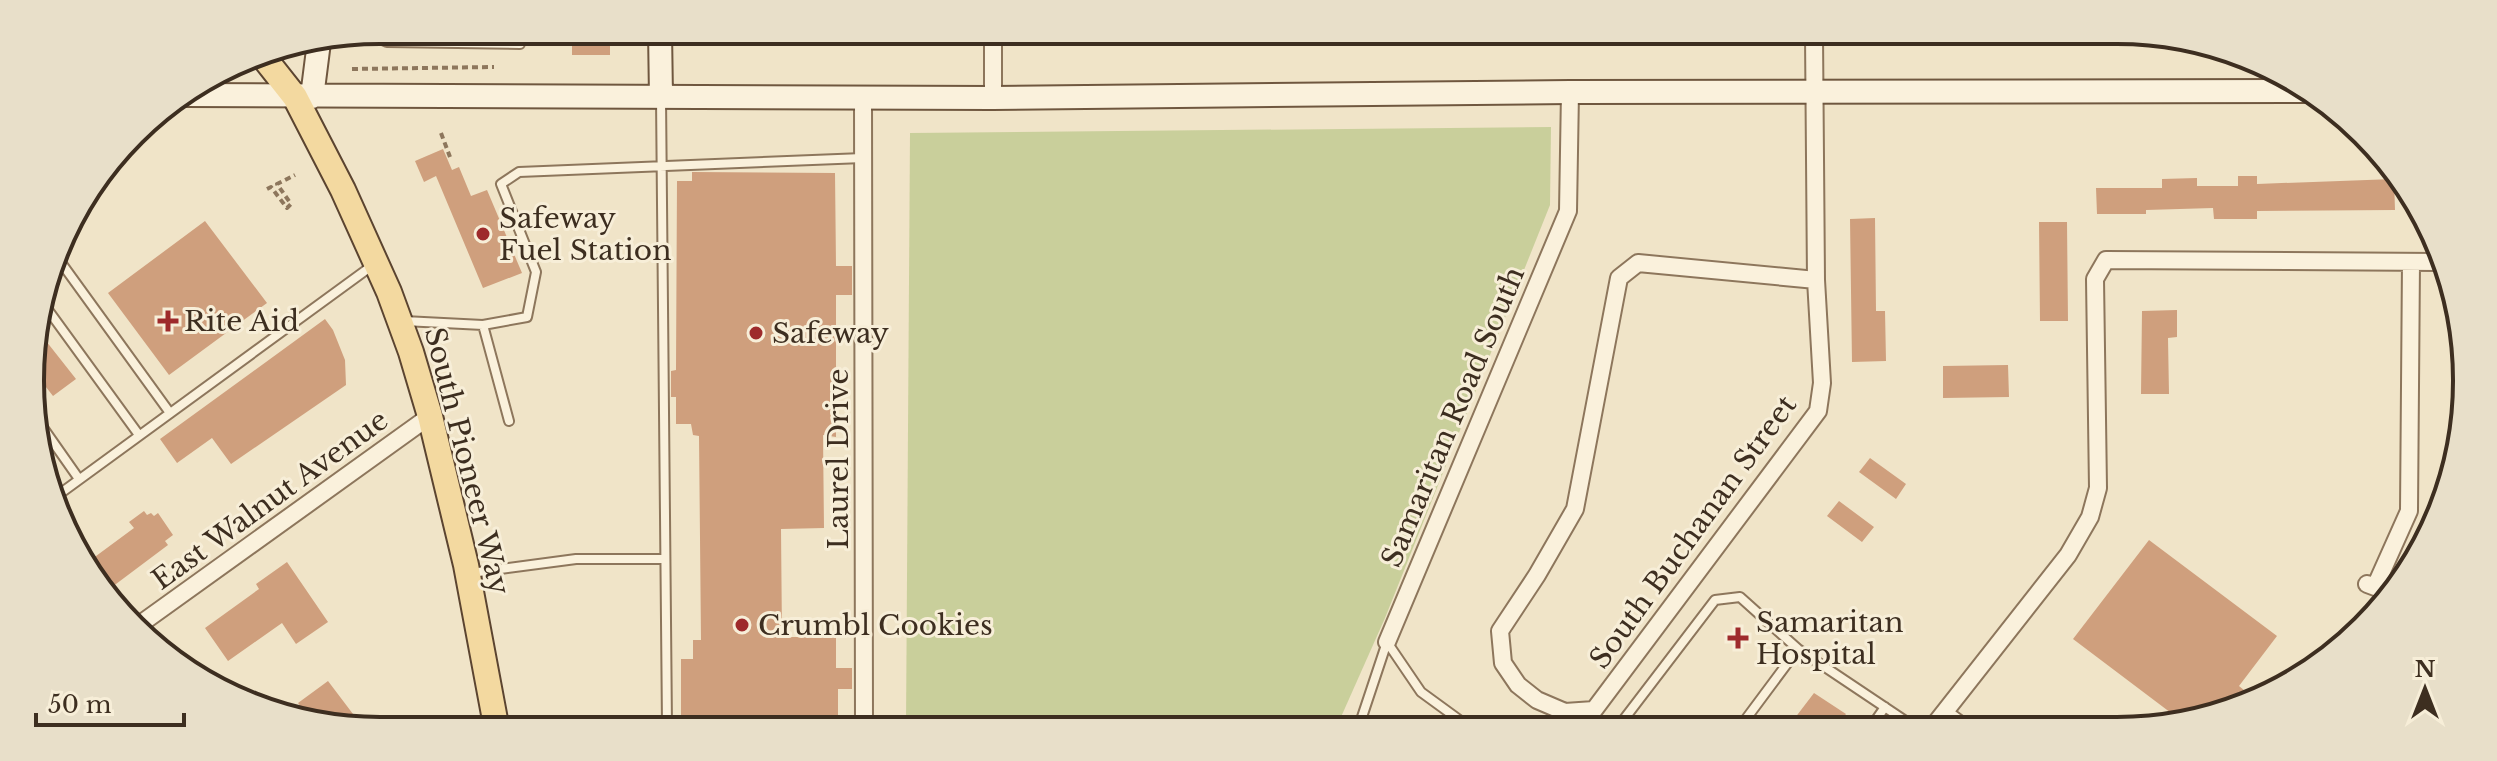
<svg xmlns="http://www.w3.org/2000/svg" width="2497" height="761" font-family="'Libre Baskerville',serif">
	<rect width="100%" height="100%" fill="#f0e4c8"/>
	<path fill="#c9cf9b" d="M1551,127L1550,205L1385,618L1337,726L906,725L910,133Z"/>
	<path fill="#cf9f7d" d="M572,31H610V55H572Z
		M443,149L452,170L459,167L471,196L487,190L522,273L483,288L436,176L424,182L415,161Z
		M692,172L835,173L836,266H852V295H836V437L823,435L824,528L781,529L782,637H836V668H852V689H838V725H681V659H693V640H701L699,436L693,435L691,424H676V397H671V371L676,370L677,181H692Z
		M2238,176H2257V184L2394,179L2395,210L2257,211V219H2214L2213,208L2146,210V214H2097L2096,188H2162V179L2197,178V186H2238Z
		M1875,218L1876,311H1885L1886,361L1852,362L1850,219Z
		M205,221L267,303L169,375L108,293Z
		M2039,222H2067L2068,321H2040Z
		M2177,310V337L2168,338L2169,394H2141L2142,311Z
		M325,319L333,330L345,360L346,385L231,464L212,438L177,463L160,439Z
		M35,327L76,379L53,396L35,373L33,335Z
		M2008,365L2009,397L1943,398V366Z
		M1870,458L1906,484L1896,499L1859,472Z
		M1839,501L1874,527L1862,542L1827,516Z
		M144,511L147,515L151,513L154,516L158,513L173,535L165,541L168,545L112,587L92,559L134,528L129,522Z
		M2149,540L2277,636L2239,686L2256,700L2183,722L2073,639Z
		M287,562L328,622L296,644L282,623L228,661L205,628L259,589L256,584Z
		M328,681L353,714L339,724H314L298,703Z
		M1814,693L1846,714L1836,727H1788Z"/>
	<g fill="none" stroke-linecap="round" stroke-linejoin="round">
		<defs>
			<path id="lane" d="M371,32V35L387,42L520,44
				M661,98L667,725
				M57,257L170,413
				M43,303L139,435
				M404,321L483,325
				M509,421L483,325L527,317L536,272L501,184L519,172L863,158
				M39,422L79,479
				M54,498L373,265
				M471,573L576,559H665
				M1387,642L1421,692L1469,727
				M1948,711L1971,728
				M1359,726L1387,642
				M1618,727L1715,600L1740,597L1798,649L1916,728
				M1740,727L1798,649
				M1871,727L1885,707"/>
			<path id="street" d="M1814,35L1816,280L1822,383L1818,411L1594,710L1565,712L1537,700L1518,685L1503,663L1500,631L1537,575L1575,509L1619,278L1638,263L1816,280
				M863,97L864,725
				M993,98V32
				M2367,584L2375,587L2409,511L2411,262
				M139,625L430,416
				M1387,642L1568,211L1570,92
				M1932,728L2068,555L2090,517L2098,488L2095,279L2106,260L2439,262"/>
			<path id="secondary" d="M660,31L661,97
				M184,95L993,98L1570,92L2313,91
				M312,97L319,42"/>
			<path id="primary" d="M261,54L295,97L343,190L389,292L411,352L430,416L466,565L496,725"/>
		</defs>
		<use href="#lane" stroke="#8d765c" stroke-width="12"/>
		<use href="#street" stroke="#8d765c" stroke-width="20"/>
		<use href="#secondary" stroke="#6f573f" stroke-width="26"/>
		<use href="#primary" stroke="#5b4430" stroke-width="28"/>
		<path stroke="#8d765c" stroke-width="4" stroke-dasharray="6 4" stroke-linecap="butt" d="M352,69L494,67
			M441,133L450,157
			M267,189L271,187L287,208L291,204L277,184L295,175"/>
		<use href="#lane" stroke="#faf1dc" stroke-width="8"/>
		<use href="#street" stroke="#faf1dc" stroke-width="16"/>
		<use href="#secondary" stroke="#faf1dc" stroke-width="22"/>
		<use href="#primary" stroke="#f3d9a0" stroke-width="24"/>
	</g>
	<g fill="#9e2a2b" stroke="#f7eed8" stroke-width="3">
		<circle cx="483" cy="234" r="8"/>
		<path d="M164 309h8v8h8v8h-8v8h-8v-8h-8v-8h8z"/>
		<circle cx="756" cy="333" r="8"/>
		<circle cx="742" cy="625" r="8"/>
		<path d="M1734 626h8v8h8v8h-8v8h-8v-8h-8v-8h8z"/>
	</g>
	<g text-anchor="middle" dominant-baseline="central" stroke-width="6" stroke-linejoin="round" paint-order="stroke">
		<g font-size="28" fill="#3d2e20" stroke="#f7eed8" text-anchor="start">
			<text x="499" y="218">Safeway<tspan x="499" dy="32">Fuel Station</tspan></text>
			<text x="184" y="321">Rite Aid</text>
			<text x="772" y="333">Safeway</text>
			<text x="1756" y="622">Samaritan<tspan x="1756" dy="32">Hospital</tspan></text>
			<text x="758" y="625">Crumbl Cookies</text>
		</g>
		<g font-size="28" fill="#3d2e20" stroke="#f7eed8">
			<text transform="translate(1453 417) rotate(-67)">Samaritan Road South</text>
			<text transform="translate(838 459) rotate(-90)">Laurel Drive</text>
			<text transform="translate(467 461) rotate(76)">South Pioneer Way</text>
			<text transform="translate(270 500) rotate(-36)">East Walnut Avenue</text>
			<text transform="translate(1693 532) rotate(-54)">South Buchanan Street</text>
		</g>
	</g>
	<path d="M0 0H2497V761H0ZM380 44H2117A336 336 0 0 1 2453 380V381A336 336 0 0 1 2117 717H380A336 336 0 0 1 44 381V380A336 336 0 0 1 380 44Z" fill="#e8dfc9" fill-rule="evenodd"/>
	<path fill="none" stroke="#3d2e20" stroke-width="4" d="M380 44H2117A336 336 0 0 1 2453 380V381A336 336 0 0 1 2117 717H380A336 336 0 0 1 44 381V380A336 336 0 0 1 380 44Z"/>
	<g transform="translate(2425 689)" stroke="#f7eed8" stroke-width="6" paint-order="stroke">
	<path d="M0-6L14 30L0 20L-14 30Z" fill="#3d2e20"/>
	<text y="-12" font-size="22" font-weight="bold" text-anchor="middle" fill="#3d2e20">N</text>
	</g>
	<path d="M36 713v12h148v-12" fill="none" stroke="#3d2e20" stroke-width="4"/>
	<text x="48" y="713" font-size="24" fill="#3d2e20" stroke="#f7eed8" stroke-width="6" paint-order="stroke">50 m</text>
</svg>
